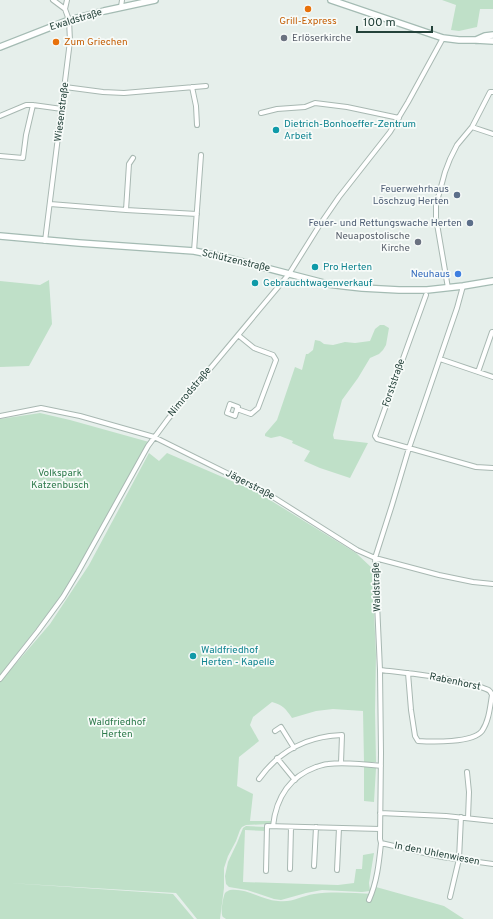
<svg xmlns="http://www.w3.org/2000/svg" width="493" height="919" font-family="Overpass,sans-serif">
	<rect width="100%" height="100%" fill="#e6efeb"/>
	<path fill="#bfe0c8" d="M442,0H493V9H480L477,27L459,31L451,30L456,5Z
		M49,280L52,324L29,366L0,367V281L40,285Z
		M380,325H384L389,328L386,345L383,350L379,354L370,358L358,378L342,400L333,435L334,439L368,443L350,478L320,468L304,461L310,451L292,443L293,441L280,436L271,438L265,436V434L277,420L295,367L302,370L306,354H308L313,350L315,340L320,341L324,344L333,345L345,342L355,343L370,341L375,329Z
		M40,413L70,420L149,442L79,572L36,629L0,675V419Z
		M149,453L159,461L167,453L257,492L356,553L372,568L376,655L375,711L376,762H364L363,711L333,709L316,711L292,718C286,709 283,705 272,702L253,717L250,725L259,741L239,757L237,786L253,794L250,821H272L271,824H269L246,825L242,827L240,830L236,841L228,856L224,868V888L220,919H197L176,893L9,883L173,894L194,919H0V682L50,624L89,565Z
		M364,767H375L376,768L374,802L364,801Z
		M246,826L266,827V831L245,830L243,882L338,885L354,883L356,869H362L363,855L374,853L369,883L370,891L362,892L322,890L306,893L281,900L274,899L247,890L229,887L226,884L225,876L228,862L237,843L243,828Z
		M376,887L444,906L464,919H226C225,918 224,918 223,917C220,914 223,897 225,893C227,891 228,891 230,890C247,888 262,900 278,901C292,903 301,896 314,894C332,891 355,893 373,894Z"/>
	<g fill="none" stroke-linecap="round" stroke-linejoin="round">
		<defs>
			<path id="minor" d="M121,7L122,0
				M65,9L67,0
				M65,87L103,92L124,93L206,86
				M192,87L196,106L197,125
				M261,113L277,109L305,107L315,103L347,107L399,118
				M0,116L26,105H33L62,109
				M472,127L493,134
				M0,156L23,158L26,135L33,105
				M133,158L129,164L126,210L197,214
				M50,204L126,210
				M45,241L70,41L69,20L65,9L53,0
				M194,251L201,155
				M448,288L436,218V205L445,172L450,159L457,145L472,127L490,92H493
				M426,295L375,436L377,439L476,467L493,468
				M440,359L493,377
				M478,372L492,332H493
				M237,409L235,416L227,413L230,404L238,407L237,409L251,414L258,408L276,360L273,355L254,348L238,335
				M0,416L41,408L80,416L154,437L265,492L357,550L375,558L439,575L473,582L493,584
				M380,670C406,673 431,675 456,681C466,683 477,685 486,689C490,690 491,692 492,695C490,707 489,721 482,731C473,743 432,742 418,741L415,736L411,710L408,673
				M0,679L38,631L63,597L78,572L148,446L168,419L289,274L319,226L339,197L390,132L408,102L443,38
				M275,731L281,727L294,748
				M277,758L295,780
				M467,772L469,792L468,818
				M259,779C279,751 308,736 342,735L341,763
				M380,813L446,816L493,821
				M273,826C276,799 289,777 316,767C320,766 324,764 328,764C346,762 363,764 381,766
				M381,843L442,857L493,864
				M314,866L316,827
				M290,869L291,827
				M337,870L339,828
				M266,871L267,826L380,829
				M450,897L459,859L461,817
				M369,900C377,882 379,863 381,843L380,839L381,753L380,670L375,558L392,505L409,448L457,308L463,286"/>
			<path id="secondary" d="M331,0L443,38L459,40H476L493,41
				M476,40L485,36L493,35
				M0,47L69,20L104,11L155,0
				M0,236L79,243L194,251L228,258L328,284L344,286L362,288L399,290H427L463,286L493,281"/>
		</defs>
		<use href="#minor" stroke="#a8b8b2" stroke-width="6"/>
		<use href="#secondary" stroke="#a4bbb3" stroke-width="8"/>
		<use href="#minor" stroke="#fff" stroke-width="4"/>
		<use href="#secondary" stroke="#fff" stroke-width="5.5"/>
	</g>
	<g fill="#e8710a" stroke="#f7fbf9" stroke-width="1.5">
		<circle cx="308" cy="9" r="4"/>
		<circle cx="56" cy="42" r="4"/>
	</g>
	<g fill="#6b7280" stroke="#f7fbf9" stroke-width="1.5">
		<circle cx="284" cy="38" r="4"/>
		<circle cx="418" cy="242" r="4"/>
	</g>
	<g fill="#0f9aa8" stroke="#f7fbf9" stroke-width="1.5">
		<circle cx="276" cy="130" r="4"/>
		<circle cx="315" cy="267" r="4"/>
		<circle cx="255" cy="283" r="4"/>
		<circle cx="193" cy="656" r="4"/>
	</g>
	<g fill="#5c6f8a" stroke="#f7fbf9" stroke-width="1.5">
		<circle cx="457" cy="195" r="4"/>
		<circle cx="470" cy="223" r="4"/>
	</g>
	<circle fill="#3f7fe0" stroke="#f7fbf9" stroke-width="1.5" cx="458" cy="274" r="4"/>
	<g text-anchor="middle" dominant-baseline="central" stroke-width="3.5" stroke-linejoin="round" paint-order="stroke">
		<g font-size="10" fill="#24423a" stroke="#f7fbf9">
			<text transform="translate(76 20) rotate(-17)">Ewaldstraße</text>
			<text transform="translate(62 112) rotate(-83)">Wiesenstraße</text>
			<text transform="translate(236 261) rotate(13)">Schützenstraße</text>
			<text transform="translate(394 383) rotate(-71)">Forststraße</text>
			<text transform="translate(190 392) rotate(-50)">Nimrodstraße</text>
			<text transform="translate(250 485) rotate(27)">Jägerstraße</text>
			<text transform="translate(377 587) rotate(-92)">Waldstraße</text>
			<text transform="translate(455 682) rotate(12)">Rabenhorst</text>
			<text transform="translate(437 854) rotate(11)">In den Uhlenwiesen</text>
		</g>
		<g font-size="10" fill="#c56008" stroke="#f7fbf9">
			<text x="308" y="21">Grill-Express</text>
			<text x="64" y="42" text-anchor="start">Zum Griechen</text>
		</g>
		<g font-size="10" fill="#5b616d" stroke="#f7fbf9" text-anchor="start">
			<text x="292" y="38">Erlöserkirche</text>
			<text x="410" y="236" text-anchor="end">Neuapostolische<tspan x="410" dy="12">Kirche</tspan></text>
		</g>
		<g font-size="10" fill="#0d838f" stroke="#f7fbf9" text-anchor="start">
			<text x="284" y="124">Dietrich-Bonhoeffer-Zentrum<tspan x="284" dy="12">Arbeit</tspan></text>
			<text x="323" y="267">Pro Herten</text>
			<text x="263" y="283">Gebrauchtwagenverkauf</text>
			<text x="201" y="650">Waldfriedhof<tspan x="201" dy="12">Herten - Kapelle</tspan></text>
		</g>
		<g font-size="10" fill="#4e5e75" stroke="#f7fbf9" text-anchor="end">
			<text x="449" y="189">Feuerwehrhaus<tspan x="449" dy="12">Löschzug Herten</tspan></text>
			<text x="462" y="223">Feuer- und Rettungswache Herten</text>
		</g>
		<g font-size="10" fill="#366cbe" stroke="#f7fbf9" text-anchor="end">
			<text x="450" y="274">Neuhaus</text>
		</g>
		<g font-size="10" fill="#2d7a4b" stroke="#f7fbf9">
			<text x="60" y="473">Volkspark<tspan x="60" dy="12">Katzenbusch</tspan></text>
			<text x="117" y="722">Waldfriedhof<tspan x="117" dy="12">Herten</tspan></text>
		</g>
	</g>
	<path d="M357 26v6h75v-6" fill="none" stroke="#24423a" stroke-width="2"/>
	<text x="363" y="26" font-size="12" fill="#24423a" stroke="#f7fbf9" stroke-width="3" paint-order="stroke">100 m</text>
</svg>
